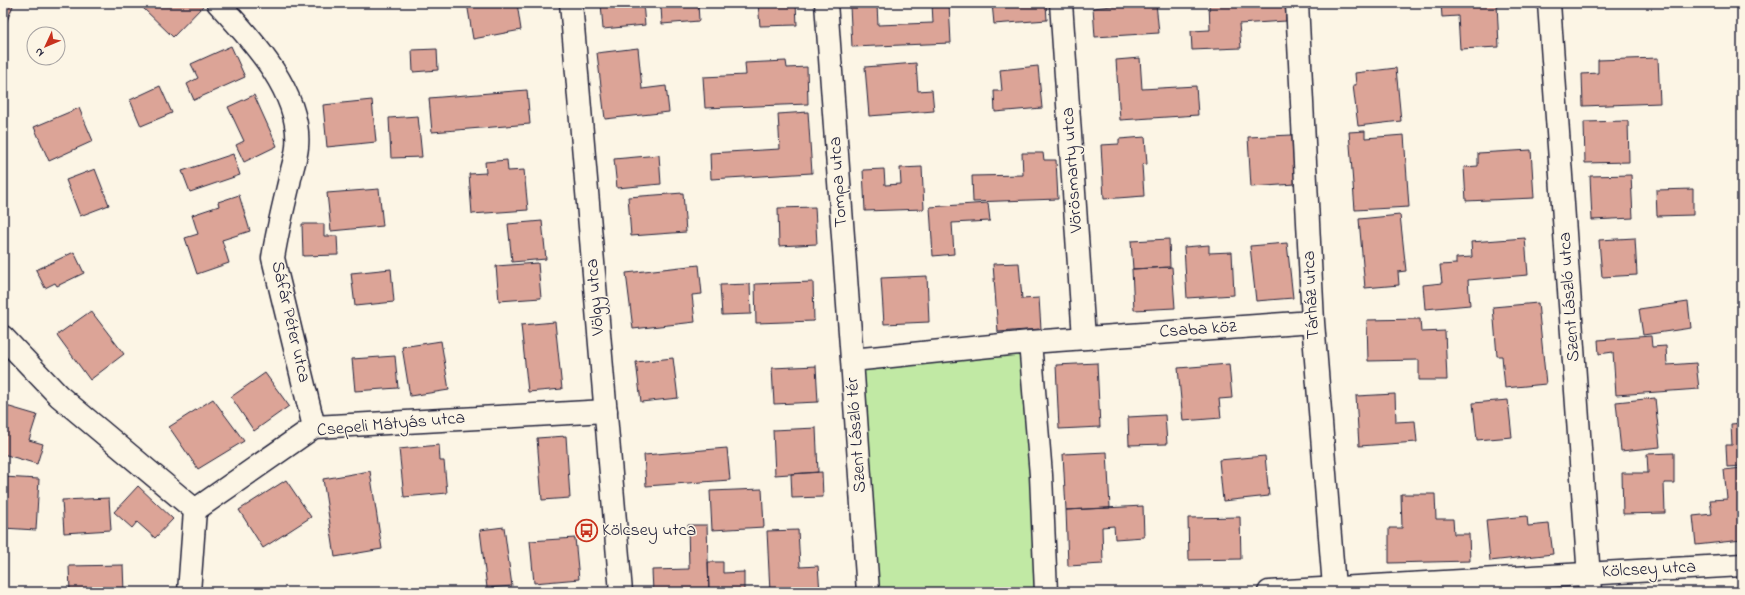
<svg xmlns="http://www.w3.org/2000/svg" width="1745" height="595" font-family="'Indie Flower',sans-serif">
	<rect width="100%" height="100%" fill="#fcf5e5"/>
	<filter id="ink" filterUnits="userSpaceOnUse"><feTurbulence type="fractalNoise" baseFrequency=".025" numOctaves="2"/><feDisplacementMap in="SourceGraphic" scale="8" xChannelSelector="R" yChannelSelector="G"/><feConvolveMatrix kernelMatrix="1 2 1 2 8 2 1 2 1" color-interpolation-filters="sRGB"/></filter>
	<g filter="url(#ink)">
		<path fill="#c1e9a4" stroke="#728670" d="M1030,342L1044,592H868L852,360Z"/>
		<path fill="#dca497" stroke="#22223b" d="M3,3H14L3,31Z
			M145,3H202L204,5L173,37L142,7Z
			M467,3H517L521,30L473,39Z
			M601,3H643L645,25L603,29Z
			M698,3L699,21L662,24L661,6Z
			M758,3H796L797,25L760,26Z
			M932,3H949L951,43L852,47L850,6L877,5L878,25L933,23Z
			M992,3H1046L1047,20L994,24Z
			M1122,3H1156L1159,33L1095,37L1093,8L1122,5Z
			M1209,3H1285L1286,21L1239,24L1241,48L1192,50L1191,31L1210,30Z
			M1441,3H1497L1499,47L1460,49L1458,16L1442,17Z
			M231,46L245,77L194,100L187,84L198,78L191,64Z
			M638,48L642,89L666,86L669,112L605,119L597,53Z
			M437,49L438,70L413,72L412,50Z
			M1140,58L1142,89L1196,86L1198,115L1120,120L1116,60Z
			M1658,58L1660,103L1583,106L1582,74L1598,73V60Z
			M786,61L787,68L807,67L808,104L705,108L703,77L746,75L745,63Z
			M916,63L918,91L932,90L934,111L869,116L865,67Z
			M1038,66L1042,108L995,112L994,91H1002L1000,70Z
			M1396,68L1401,121L1358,126L1353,85H1356L1355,73Z
			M160,86L172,113L141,126L130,100Z
			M527,90L530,124L432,132L429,98Z
			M254,95L277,146L244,162L236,145L244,141L228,107Z
			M372,100L376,142L327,147L323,105Z
			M79,108L93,141L49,161L34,127Z
			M808,112L812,173L711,179L710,153L780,149L778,114Z
			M418,116L422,157L391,158L389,118Z
			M1628,121L1629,162L1585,163L1584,122Z
			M1739,128H1742V153H1740Z
			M1365,131V138L1404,135L1409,207L1355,210L1349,132Z
			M1292,135L1295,184L1251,187L1248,137Z
			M1145,137L1147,164L1142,165L1144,196L1104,199L1101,145L1119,144V139Z
			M1531,150L1534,198L1466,201L1464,167L1478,166V153Z
			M1022,153H1043L1044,160H1056L1058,199L973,202L972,176L1023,175Z
			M233,154L240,175L190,192L182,171Z
			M659,155L661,184L617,188L614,159Z
			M507,160L508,171L524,170L528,210L472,214L469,174L486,173L485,162Z
			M922,167L924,209L865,211L863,170L884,169L885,185L901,184L900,168Z
			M95,169L109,205L80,216L66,180Z
			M1631,175L1633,218L1592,220L1590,176Z
			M379,189L383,226L331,231L327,193Z
			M1693,189V215L1657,216L1656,190Z
			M683,193L686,232L631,236L628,197Z
			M239,195L250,231L222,240L229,263L197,274L185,238L198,234L192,215L219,206L218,202Z
			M988,203L990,221L952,223L954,254L933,256L930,207Z
			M815,207L817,244L779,246L778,208Z
			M1400,215L1406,271L1398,272L1399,285L1365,288L1359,219Z
			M542,221L546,259L512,262L508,224Z
			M302,224H324V236H337L338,255L303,256Z
			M1525,238L1528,275L1468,280L1470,305L1425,309L1423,285L1442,283L1440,265L1456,264V258L1472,257L1471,242Z
			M1635,238L1637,275L1602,277L1599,240Z
			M1169,239L1170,267L1133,269L1131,241Z
			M1287,243L1293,298L1256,301L1250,246Z
			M1209,245V253L1232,252L1234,295L1187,298L1184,247Z
			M74,252L84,273L57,286L55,283L45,288L36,270Z
			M538,263L541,298L499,301L496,266Z
			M1019,263L1022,299L1039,298L1041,329L998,332L993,264Z
			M699,265L702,294L692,295L695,322L633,329L626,273Z
			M1172,267L1175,308L1134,310L1132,269Z
			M391,269L394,302L355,306L351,273Z
			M927,276L929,322L884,324L881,278Z
			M813,282L814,321L756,323L755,284Z
			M750,284L751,314L722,315L720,285Z
			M1688,302L1691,328L1643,335L1639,309Z
			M1538,303L1546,384L1505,388L1502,356H1497L1493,307Z
			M91,311L124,354L90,380L57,335Z
			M1420,319L1421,332L1445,331L1447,380H1419V360L1368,361L1367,320Z
			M555,322L562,389L528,392L521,325Z
			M1651,336L1652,347L1666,346L1667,365L1696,363L1699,389L1616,395L1613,352L1599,354L1598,340Z
			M441,341L449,390L410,396L402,347Z
			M395,356L398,388L355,391L352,359Z
			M673,358L678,398L641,402L636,362Z
			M1097,363L1100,427L1059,429L1056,365Z
			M1229,364L1232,398L1219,399L1221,418L1183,421L1178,368Z
			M816,366L818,402L774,404L772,368Z
			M265,373L289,406L254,431L231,397Z
			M1395,394L1396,422L1415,421L1417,442L1359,446L1356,396Z
			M1655,398L1660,447L1621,451L1616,402Z
			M213,399L244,441L198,469L169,427Z
			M1508,400L1512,437L1477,440L1473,403Z
			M3,405L37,415L29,440L43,444L37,464L3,454Z
			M1165,415L1167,444L1129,445L1128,417Z
			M1742,423V466L1727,467L1726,445H1732L1731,424Z
			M816,428L818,472L775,475L773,430Z
			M566,436L570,498L542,500L537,438Z
			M439,445L440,461H444L447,493L404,497L399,449Z
			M727,448L730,480L646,486L644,455Z
			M1107,452L1110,508L1066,510L1063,454Z
			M1674,453V483H1664L1665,513L1623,514L1622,473H1648L1647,454Z
			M1265,456L1269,496L1223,501L1219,460Z
			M1742,468V540L1696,545L1693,516L1712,514L1710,500L1727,499L1724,470Z
			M370,471L382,549L335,557L323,479Z
			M822,472L823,497L792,498L791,474Z
			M3,477L39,479L36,530L3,528Z
			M286,480L311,517L263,548L239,510Z
			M138,486L173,519L155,538L137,522L132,528L114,512Z
			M762,489L764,527L712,530L710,491Z
			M1401,494H1435L1436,519H1453L1454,534H1469L1470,561L1389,563V528H1402Z
			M109,498L111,530L64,533L62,500Z
			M1143,506L1144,537L1115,539L1114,526L1102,527L1103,564L1068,566L1066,510Z
			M1527,516L1528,526L1549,524L1553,554L1490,561L1486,520Z
			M1240,517L1241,559L1189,560L1188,518Z
			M688,525H707L709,592H653L652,570L689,569Z
			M504,527L512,586L487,588L480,530Z
			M798,530L800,567L818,566L820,592H770L767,531Z
			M575,538L579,579L534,583L530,541Z
			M708,562H723V573L744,572V592H709Z
			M123,565L124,592H70L69,566Z"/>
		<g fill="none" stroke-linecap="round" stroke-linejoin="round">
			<defs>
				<path id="street" d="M218,3C252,40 302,93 297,147C296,159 291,171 289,183C283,208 277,232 273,258L314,427
					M826,3L852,360
					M1061,3L1084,338
					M1297,3L1313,322L1334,587
					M1549,3L1590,592
					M3,337L59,396L195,510
					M1030,342L1313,322
					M195,510L314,427L606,411
					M189,592L195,510
					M868,592L852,360L1030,342L1041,475L1046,592"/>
				<path id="secondary" d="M571,3L621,592
					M1269,592L1742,565"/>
			</defs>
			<use href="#street" stroke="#22223b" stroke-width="25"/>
			<use href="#secondary" stroke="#22223b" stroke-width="25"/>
			<use href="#street" stroke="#fcf5e5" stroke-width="22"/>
			<use href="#secondary" stroke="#fcf5e5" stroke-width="22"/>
		</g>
	</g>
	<defs>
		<symbol id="bus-ring" viewBox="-11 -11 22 22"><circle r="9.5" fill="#fcf5e5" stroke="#c8321e" stroke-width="1.5"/><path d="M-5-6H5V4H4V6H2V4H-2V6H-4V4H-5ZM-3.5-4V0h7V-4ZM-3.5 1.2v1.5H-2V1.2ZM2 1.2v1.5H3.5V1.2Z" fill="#c8321e"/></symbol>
	</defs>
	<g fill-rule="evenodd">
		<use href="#bus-ring" x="574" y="518" width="25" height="25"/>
	</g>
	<g text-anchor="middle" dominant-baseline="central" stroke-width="3" stroke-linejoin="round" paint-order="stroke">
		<g font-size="18" fill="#22223b" stroke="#fcf5e5">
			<text transform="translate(1073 170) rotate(-94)">Vörösmarty utca</text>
			<text transform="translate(839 182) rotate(-94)">Tompa utca</text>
			<text transform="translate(1312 295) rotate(-93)">Tárház utca</text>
			<text transform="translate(596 297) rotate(-95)">Völgy utca</text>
			<text transform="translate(1570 297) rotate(-94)">Szent László utca</text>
			<text transform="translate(290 322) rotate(77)">Sáfár Péter utca</text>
			<text transform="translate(1198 330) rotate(-4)">Csaba köz</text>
			<text transform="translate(391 425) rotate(-5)">Csepeli Mátyás utca</text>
			<text transform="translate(857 435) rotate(-94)">Szent László tér</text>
			<text transform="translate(1649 570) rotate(-3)">Kölcsey utca</text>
		</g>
		<g font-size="18" fill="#22223b" stroke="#fcf5e5" text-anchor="start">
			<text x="602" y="531">Kölcsey utca</text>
		</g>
	</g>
	<rect width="1745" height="595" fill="none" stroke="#fcf5e5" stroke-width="16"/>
	<rect x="8" y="8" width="1729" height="579" fill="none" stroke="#22223b" stroke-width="1.5" filter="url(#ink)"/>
	<g transform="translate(46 46) rotate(226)"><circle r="19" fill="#fcf5e5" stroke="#a5a1a1"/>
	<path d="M0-3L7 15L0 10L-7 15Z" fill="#c8321e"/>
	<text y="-6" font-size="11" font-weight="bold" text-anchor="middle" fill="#22223b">N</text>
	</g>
</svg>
